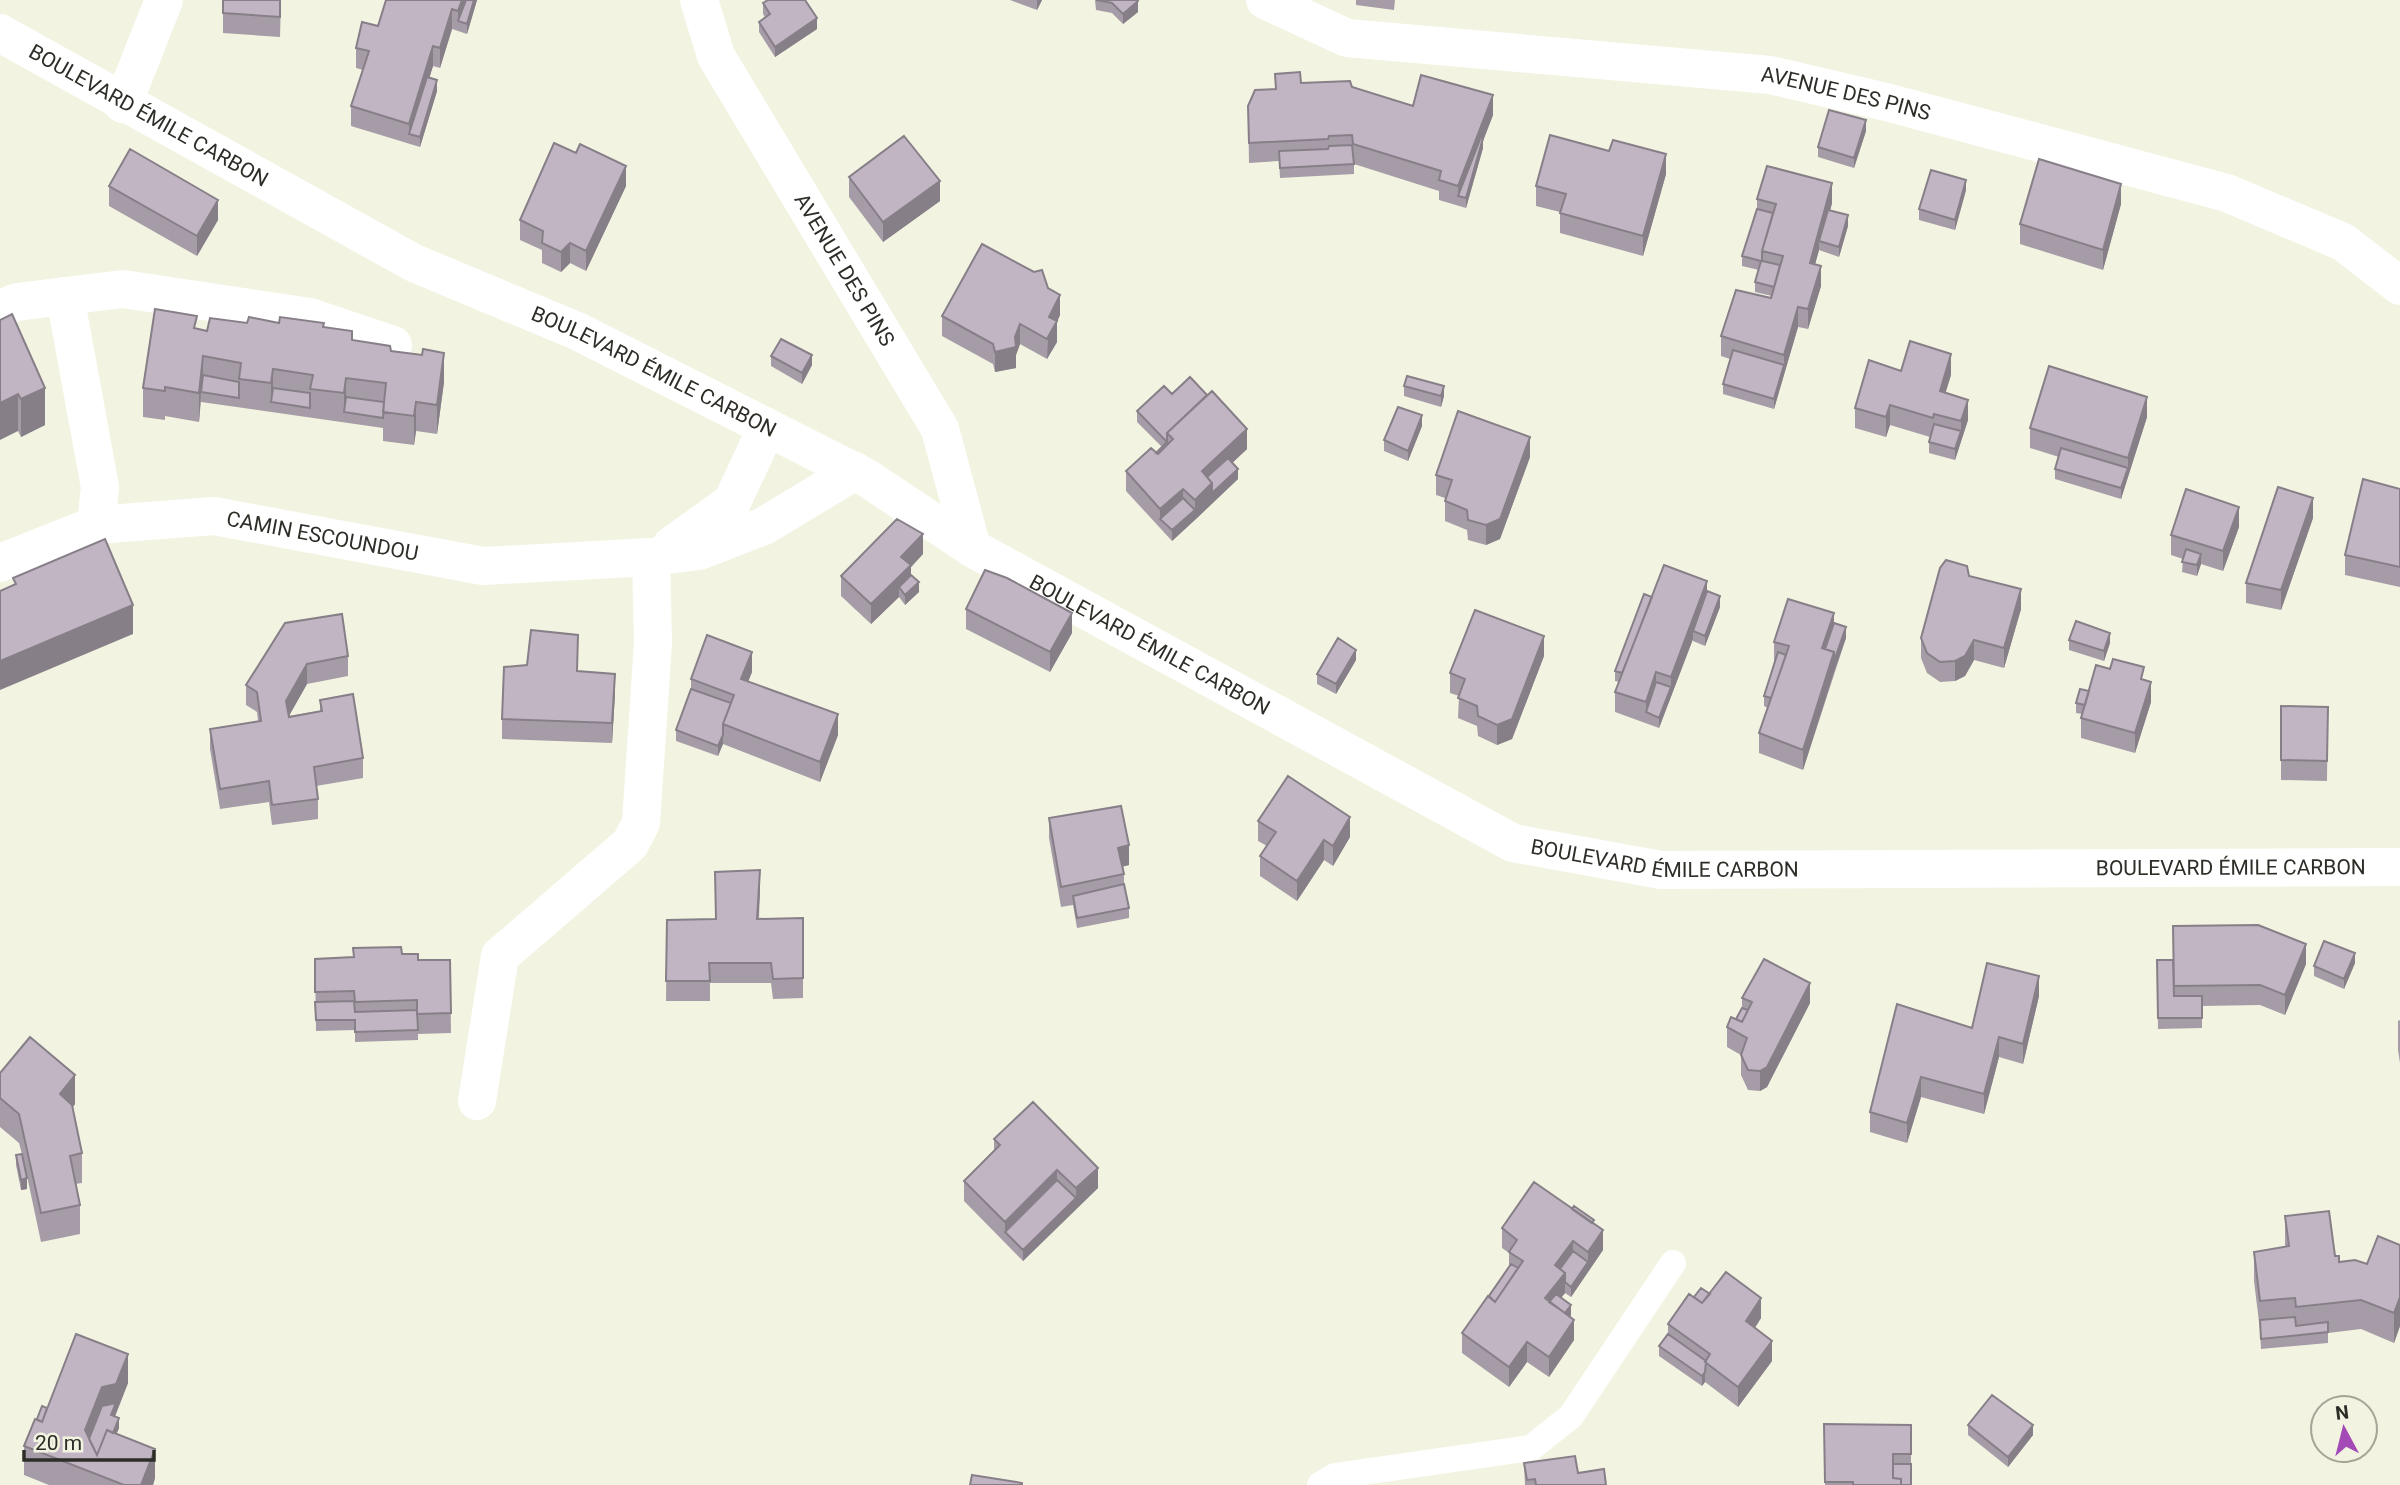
<svg xmlns="http://www.w3.org/2000/svg" width="2400" height="1485" font-family="Roboto,sans-serif">
	<rect width="100%" height="100%" fill="#f2f4e1"/>
	<g fill="none" stroke-linecap="round" stroke-linejoin="round">
		<path stroke="#fff" stroke-width="26" d="M1320,1485L1335,1476L1531,1448L1571,1416L1673,1263"/>
		<g stroke="#fff" stroke-width="38">
			<path id="s1" d="M699,0L716,56L940,429L972,548"/>
			<path id="s2" d="M1265,0L1347,38L1770,75L1886,102L2227,193L2343,242L2400,286"/>
			<path d="M123,104L164,0"/>
			<path d="M0,309L17,302L65,296"/>
			<path d="M96,525L100,487L65,296L123,289L310,317L393,345"/>
			<path d="M671,546L732,502L767,427"/>
			<path id="s3" d="M0,563L96,525L214,516L483,566L651,557L699,551L764,526L855,471"/>
			<path d="M477,1101L500,956L630,844L641,823L653,643L651,557"/>
		</g>
		<path stroke="#fff" stroke-width="38" id="s4" d="M0,33L414,263L577,331L867,478L972,548L1513,843L1661,870L2400,867"/>
	</g>
	<path fill="#a69ca8" d="M223,0H281L280,37L223,33Z
		M386,0H477L467,34L452,29L440,68L433,66L429,78L437,91L420,147L351,126V106L363,70L356,68V48L378,26Z
		M1010,0H1042L1037,10Z
		M1095,0H1137L1138,12L1123,24L1112,13L1096,10Z
		M1356,0H1395L1394,10L1356,5Z
		M763,3L817,29L775,57L759,32V22L765,17L763,14Z
		M1275,74L1301,83L1352,87L1413,106L1493,115L1483,141V148L1466,208L1439,200V191L1354,164V174L1280,178L1279,161L1249,163L1248,106L1275,89Z
		M1866,131L1854,168L1818,157V147Z
		M1666,174L1643,256L1560,233V212L1536,206V186Z
		M849,177L940,201L883,242L849,197Z
		M109,186L218,220L197,256L109,206Z
		M626,186L586,271L570,263L561,272L542,263V250L520,240V220Z
		M1966,190L1955,230L1919,220V209Z
		M1757,199L1832,203L1830,211L1848,226L1839,257L1819,250L1815,264L1821,286L1808,329L1798,327L1774,409L1723,394V384L1730,359L1721,356V336L1771,298L1772,296L1755,292V282L1759,270L1742,266V256L1757,209Z
		M2121,204L2103,270L2020,244V224Z
		M1048,288L1060,315L1057,322V342L1047,359L1020,344L1016,355V368L995,372L993,364L942,336V316Z
		M0,320L45,425L21,437L18,431Z
		M247,323H279L324,327L352,340L391,351L444,382L437,434L416,431L414,445L383,441V428L201,402V401L199,422L165,416V420L143,417V388L197,329L207,331Z
		M771,356L812,365L802,384L771,366Z
		M1951,375L1945,393L1968,420L1955,460L1929,453V442L1930,437L1890,425L1886,437L1855,428V408Z
		M1404,386L1444,396L1441,407L1404,396Z
		M1172,394L1247,449L1232,463L1238,479L1172,541L1126,491V471L1156,453L1162,447L1137,422V411Z
		M2147,417L2121,499L2055,479V469L2059,457L2030,448V428Z
		M1422,426L1408,461L1384,451V440Z
		M1530,457L1500,539L1486,545L1468,540L1467,530L1445,521V498L1436,495V475Z
		M2400,489V587L2345,575V555Z
		M2313,518L2281,610L2246,603V583Z
		M2239,527L2223,571L2201,564L2197,576L2182,572L2183,559L2171,555V535Z
		M923,554L911,567V575L919,592L905,605L899,597L871,624L841,596V576Z
		M1969,576L2021,609L2004,668L1974,660L1965,676L1955,681L1940,682L1927,673L1921,658V638Z
		M1707,591L1720,607L1705,646L1693,641V639L1659,728L1615,712V692L1619,682L1615,681V671L1652,597Z
		M966,609L1072,633L1050,672L966,629Z
		M285,623L348,656V676L307,684L289,716L320,711V700L363,758V778L316,786L318,799V819L272,825L269,802L220,809L210,749V729L258,721L257,712L246,705V685Z
		M1834,623L1846,638L1803,770L1759,753V733L1768,708L1764,706V696L1775,662H1774V642Z
		M2069,640L2110,643L2104,661L2069,650Z
		M1544,656L1512,739L1497,745L1478,736L1477,726L1458,718L1459,696L1450,693V673Z
		M1356,660L1336,694L1317,684V674Z
		M577,671L615,694L612,743L502,739V719Z
		M752,672L748,682L838,735L820,782L723,744L718,756L676,741V730L691,689V679Z
		M2144,680L2151,702L2135,753L2081,738V718L2082,714L2076,713V703L2089,691Z
		M2281,706L2328,707L2327,781L2281,780Z
		M1049,818L1129,865L1123,866L1124,874V884L1129,908V918L1077,928L1073,905L1061,907L1049,838Z
		M1258,821L1350,837L1333,866L1324,860L1297,901L1260,876V856L1267,846L1258,841Z
		M760,890L759,919L803,918V998L773,999L771,983H710V1001H666L667,920L715,919Z
		M353,948L402,954L418,960H450L451,1033L418,1034V1040L355,1042V1030L316,1031L315,959L353,957Z
		M2157,960L2306,964L2285,1015L2260,1005L2202,1006V1028L2158,1029Z
		M2355,963L2344,989L2314,976V966Z
		M2039,996L2023,1064L1999,1057L1984,1114L1921,1097L1907,1143L1870,1132V1112L1972,1028Z
		M1742,998L1810,1003L1767,1087L1760,1091L1748,1090L1741,1075V1055L1727,1047V1027L1736,1019L1742,1008Z
		M2400,1020V1063L2398,1050V1021Z
		M0,1073L75,1104L73,1107L82,1153V1183L75,1184L80,1205V1234L41,1242L27,1176V1189L21,1190L16,1165V1155L22,1154L19,1143L0,1127Z
		M994,1139L1098,1188L1023,1261L964,1201V1181L994,1150Z
		M2285,1216L2335,1256L2339,1262L2367,1264L2400,1245V1326L2394,1343L2361,1329L2328,1333V1343L2261,1349L2260,1330L2254,1281V1252L2285,1247Z
		M1594,1224L1603,1250L1571,1297L1565,1293L1561,1298L1571,1315L1570,1317L1574,1340L1549,1377L1527,1362L1509,1387L1462,1353V1333L1509,1267V1253L1502,1248V1228Z
		M1710,1294L1761,1318L1755,1328L1772,1361L1738,1407L1705,1382L1702,1386L1659,1356V1346L1668,1334V1324L1694,1297Z
		M128,1383L115,1417L119,1428L116,1434L155,1478L153,1485H49L24,1475V1446L37,1419L47,1408Z
		M1824,1424L1911,1425V1485H1825Z
		M1968,1425L2033,1435L2008,1467L1968,1435Z
		M1524,1463L1578,1473L1606,1485H1525Z"/>
	<path fill="#877f88" d="M462,0H469L458,21V11Z
		M474,0H477L467,34V24Z
		M1037,0H1042L1037,10Z
		M1138,1V12L1123,24V14Z
		M452,9V29L440,68V48Z
		M817,18V29L775,57V47Z
		M433,46V66L412,135L409,134V124Z
		M437,80V91L420,147V137Z
		M1493,95V115L1483,141V148L1466,208V198L1458,196V206V186Z
		M1866,120V131L1854,168V158Z
		M1666,154V174L1643,256V236Z
		M626,166V186L586,271V251Z
		M1966,180V190L1955,230V220Z
		M940,181V201L883,242V222Z
		M1832,183V203L1822,241H1819V250L1810,283V263Z
		M2121,184V204L2103,270V250Z
		M218,200V220L197,256V236Z
		M1848,215V226L1839,257V247Z
		M570,243V263L561,272V252Z
		M1821,266V286L1808,329V309Z
		M1060,295V315L1057,322V342L1047,359L1049,317Z
		M1798,307V327L1774,409V399L1784,365V355Z
		M1020,324V344L1016,355V368L995,372V352L1015,337Z
		M444,353V382L437,434V405Z
		M1951,354V375L1940,411V391Z
		M812,355V365L802,384V373Z
		M203,356V385L201,392L199,422V393Z
		M273,369V398L271,402V383Z
		M346,378V407L344,412V393Z
		M1444,386V396L1441,407V396Z
		M45,388V425L21,437V399Z
		M18,394V431L0,440V403Z
		M2147,397V417L2121,499V488L2128,468V458Z
		M1968,400V420L1955,460V449L1961,431V421Z
		M416,402V431L414,445V416Z
		M1890,405V425L1886,437V417Z
		M1422,415V426L1408,461V451Z
		M1247,429V449L1207,487L1202,471Z
		M1530,437V457L1500,539L1486,545V525Z
		M1238,469V479L1195,520V500L1212,483Z
		M1183,489V509L1160,519V509Z
		M2313,498V518L2281,610V590Z
		M2239,507V527L2223,571V551Z
		M1195,510V520L1172,541V530Z
		M923,534V554L911,567V585L899,587V597L871,624V604L901,557Z
		M2201,554V564L2197,576V565Z
		M1707,581V601L1693,631V639L1659,728V718L1671,687V677Z
		M919,582V592L905,605V595Z
		M2021,589V609L2004,668V648Z
		M1720,596V607L1705,646V636Z
		M133,605V634L0,690V661Z
		M1072,613V633L1050,672V652Z
		M1834,613V633L1825,659L1822,648Z
		M1846,627V638L1834,672V661Z
		M2110,633V643L2104,661V651Z
		M1544,636V656L1512,739L1497,745V725Z
		M1974,640V660L1965,676L1955,681V661Z
		M1356,650V660L1336,694V684Z
		M752,652V672L741,699V679Z
		M1834,652V672L1803,770V750Z
		M307,664V684L286,721V701Z
		M1656,672V692L1646,712V702Z
		M615,674V694L612,743V723Z
		M2151,682V702L2135,753V733Z
		M838,714V735L820,782V762Z
		M723,735V744L718,756V746Z
		M1350,817V837L1333,866V846Z
		M1324,840V860L1297,901V881Z
		M1129,845V865L1118,868V848Z
		M760,870V890L757,939V919Z
		M2306,944V964L2285,1015V995Z
		M2355,953V963L2344,989V979Z
		M2039,976V996L2023,1064V1044Z
		M1810,983V1003L1767,1087L1760,1091V1071Z
		M1999,1037V1057L1984,1114V1094Z
		M75,1075V1104L60,1123V1094Z
		M1921,1077V1097L1907,1143V1123Z
		M1098,1168V1188L1023,1261V1250L1076,1198V1188Z
		M1057,1170V1190L1005,1232V1222Z
		M27,1178V1189L21,1190V1180Z
		M1603,1230V1250L1571,1297V1287L1588,1262V1252Z
		M1573,1241V1261L1565,1273V1293L1550,1312L1545,1298L1555,1265Z
		M2400,1297V1326L2394,1343V1313Z
		M1761,1298V1318L1746,1341V1321Z
		M1571,1305V1315L1560,1330V1319Z
		M1574,1320V1340L1549,1377V1357Z
		M1772,1341V1361L1738,1407V1387Z
		M1527,1342V1362L1509,1387V1367Z
		M128,1354V1383L116,1413L111,1426L87,1454L85,1430L102,1387Z
		M1705,1372V1382L1702,1386V1376Z
		M119,1418V1428L100,1476L97,1474Z
		M2033,1425V1435L2008,1467V1457Z
		M155,1449V1478L153,1485H141Z"/>
	<path fill="#c1b5c3" stroke="#877f88" stroke-width="2" d="M223,0H280V17L223,13Z
		M386,0H462L458,11L452,9L440,48L433,46L409,124L351,106L369,51L356,48L362,22L378,26Z
		M466,0H474L467,24L458,21Z
		M768,0H805L817,18L775,47L759,22L770,14L763,3Z
		M1096,0H1137L1138,1L1123,14L1112,3Z
		M1300,72L1301,83L1350,81L1352,87L1413,106L1421,75L1493,95L1458,186L1439,180L1441,171L1353,144L1352,135L1329,136L1328,139L1249,143L1248,106L1255,90L1276,89L1275,74Z
		M427,77L437,80L420,137L409,134Z
		M1829,110L1866,120L1854,158L1818,147Z
		M1550,135L1609,151L1613,140L1666,154L1643,236L1560,213L1566,194L1536,186Z
		M904,136L940,181L883,222L849,177Z
		M1481,137L1483,138L1466,198L1458,196Z
		M554,143L576,153L580,144L626,166L586,251L570,243L561,252L542,243L543,231L520,220Z
		M1352,145L1354,164L1280,168L1279,151L1328,149L1329,146Z
		M130,149L218,200L197,236L109,186Z
		M2039,159L2121,184L2103,250L2020,224Z
		M1767,166L1832,183L1810,263L1821,266L1808,309L1798,307L1784,355L1721,336L1736,290L1771,298L1783,256L1762,251L1776,204L1757,199Z
		M1931,170L1966,180L1955,220L1919,209Z
		M1757,209L1773,213L1762,251V261L1780,265L1774,287L1755,282L1761,261L1742,256Z
		M1828,210L1848,215L1839,247L1819,241Z
		M982,244L1034,272L1042,270L1048,288L1060,295L1049,317L1057,321L1047,339L1020,324L1015,337L1016,347L995,352L993,344L942,316Z
		M155,309L197,316L194,328L207,331L210,318L247,323L249,317L279,323L280,317L324,323L323,327L352,331V340L390,346L391,351L422,355L423,349L444,353L437,405L416,402L414,416L383,412L386,383L346,378L344,393L310,389L313,375L273,369L271,383L239,379L241,363L203,356L199,393L165,387V391L143,388Z
		M12,314L45,388L21,399L18,394L0,403V320Z
		M781,339L812,355L802,373L771,356Z
		M1910,341L1951,354L1940,391L1968,400L1961,421L1934,414L1933,418L1890,405L1886,417L1855,408L1869,360L1901,371Z
		M1733,350L1784,365L1774,399L1723,384Z
		M2049,366L2147,397L2128,458L2030,428Z
		M203,375L239,382V398L201,392Z
		M1407,376L1444,386L1441,396L1404,386Z
		M1190,377L1207,395L1167,433V442L1168,444L1158,454L1156,453L1167,442L1137,411L1164,386L1172,394Z
		M273,388L310,393V408L271,402Z
		M1212,391L1247,429L1202,471L1212,483L1195,500L1183,489L1160,509L1126,471L1151,448L1158,454L1173,439L1167,433Z
		M346,397L384,402L383,418L344,412Z
		M1398,407L1422,415L1408,451L1384,440Z
		M1458,411L1530,437L1500,519L1486,525L1468,520L1467,510L1445,501L1452,480L1436,475Z
		M1934,424L1961,431L1955,449L1929,442Z
		M2061,448L2128,468L2121,488L2055,469Z
		M1228,458L1238,469L1212,493V483L1207,477Z
		M2363,479L2400,489V567L2345,555Z
		M2278,487L2313,498L2281,590L2246,583Z
		M2186,489L2239,507L2223,551L2171,535Z
		M1183,498L1195,510L1172,530L1160,519Z
		M897,519L923,534L901,557L911,565L871,604L841,576Z
		M105,539L133,605L0,661V591L16,584L13,578Z
		M2186,549L2201,554L2197,565L2182,562Z
		M1946,560L1967,566L1969,576L2021,589L2004,648L1974,640L1965,656L1955,661L1940,662L1927,653L1921,638L1940,568Z
		M1664,565L1707,581L1671,677L1656,672L1646,702L1615,692Z
		M985,570L1007,578L1072,613L1050,652L966,609Z
		M911,575L919,582L905,595L899,587Z
		M1707,591L1720,596L1705,636L1693,631Z
		M1644,594L1652,597L1622,673L1615,671Z
		M1788,599L1834,613L1822,648L1834,652L1803,750L1759,733L1789,646L1774,642Z
		M1475,610L1544,636L1512,719L1497,725L1478,716L1477,706L1458,698L1465,679L1450,673Z
		M342,614L348,656L307,664L286,701L289,717L322,711L320,700L353,694L363,758L314,767L318,799L272,805L269,781L220,789L210,729L261,721L257,692L246,685L285,623Z
		M2076,621L2110,633L2104,651L2069,640Z
		M1834,623L1846,627L1834,661V652L1825,649Z
		M531,630L578,635L577,671L615,674L612,723L502,719L504,667L527,665Z
		M707,635L752,652L741,679L838,714L820,762L723,724L734,695L691,679Z
		M1338,638L1356,650L1336,684L1317,674Z
		M1778,652L1786,655L1771,698L1764,696Z
		M2113,659L2144,667L2141,679L2151,682L2135,733L2081,718L2096,665L2110,669Z
		M1656,682L1671,687L1659,718L1646,712Z
		M691,689L731,703L723,724V735L718,746L676,730Z
		M2080,689L2089,691L2085,705L2076,703Z
		M2281,706L2328,707L2327,761L2281,760Z
		M1288,776L1350,817L1333,846L1324,840L1297,881L1260,856L1276,832L1258,821Z
		M1121,806L1129,845L1118,848L1124,874L1061,887L1049,818Z
		M760,870L757,919L803,918V978L773,979L771,963H709L710,981H666L667,920L716,919L715,872Z
		M1124,884L1129,908L1077,918L1073,896Z
		M2258,925L2306,944L2285,995L2260,985L2174,986L2173,926Z
		M2324,941L2355,953L2344,979L2314,966Z
		M401,947L402,954H418V960H450L451,1013L417,1014V1000L355,1002L354,991L315,992V959L354,957L353,948Z
		M1764,959L1810,983L1767,1067L1760,1071L1748,1070L1741,1055L1747,1038L1727,1027L1731,1017L1742,1022L1752,1002L1742,998Z
		M2157,960H2173L2174,996H2202V1018H2158Z
		M1987,963L2039,976L2023,1044L1999,1037L1984,1094L1921,1077L1907,1123L1870,1112L1897,1004L1972,1028Z
		M354,1001L355,1012L417,1010L418,1030L355,1032V1020H316L315,1002Z
		M1742,1008L1748,1010L1742,1022L1736,1019Z
		M30,1037L75,1075L60,1094L72,1105L82,1153L70,1156L80,1205L41,1213L19,1114L0,1098V1073Z
		M1033,1102L1098,1168L1076,1188L1057,1170L1005,1222L964,1181L1000,1145L994,1139Z
		M22,1154L27,1178L21,1180L16,1155Z
		M1057,1180L1076,1198L1023,1250L1005,1232Z
		M1534,1182L1603,1230L1588,1252L1573,1241L1555,1265L1565,1273L1545,1298L1574,1320L1549,1357L1527,1342L1509,1367L1462,1333L1488,1296L1495,1302L1523,1261L1509,1252L1517,1240L1502,1228Z
		M1574,1206L1594,1220L1592,1223L1572,1209Z
		M2329,1211L2335,1256H2339V1262L2355,1260L2367,1264L2378,1236L2400,1245V1297L2394,1313L2361,1300L2296,1307L2295,1298L2260,1301L2254,1252L2289,1246L2285,1216Z
		M1573,1251L1588,1262L1571,1287L1565,1282V1273L1560,1269Z
		M1511,1264L1518,1268L1495,1302L1489,1296Z
		M1726,1272L1761,1298L1746,1321L1772,1341L1738,1387L1705,1362L1710,1354L1668,1324L1689,1294L1702,1303Z
		M1701,1288L1710,1294L1702,1303L1694,1297Z
		M1556,1294L1571,1305L1565,1313L1549,1302Z
		M2295,1317L2296,1326L2328,1322V1332L2261,1339L2260,1320Z
		M76,1334L128,1354L116,1384L102,1387L85,1430L97,1455L107,1430L155,1449L141,1485H124L24,1446L35,1419L42,1422Z
		M1668,1334L1706,1361L1705,1372L1702,1376L1659,1346Z
		M1992,1395L2033,1425L2008,1457L1968,1425Z
		M116,1403L111,1415L119,1418L113,1433L107,1430L97,1455L89,1439L102,1406Z
		M42,1406L47,1408L42,1422L37,1419Z
		M1824,1424L1911,1425V1454H1893V1478L1901,1479V1485H1853V1482H1825Z
		M1575,1456L1578,1473L1604,1469L1606,1485H1536L1535,1479L1527,1480L1524,1463Z
		M1893,1464H1911V1485H1901V1479L1893,1478Z
		M972,1475L1022,1483V1485H970Z"/>
	<g text-anchor="middle" dominant-baseline="central" stroke-width="5" stroke-linejoin="round" paint-order="stroke">
		<g font-size="21" fill="#2e2e28" stroke="#f2f4e1">
			<text stroke="none"><textPath href="#s2" startOffset="593">AVENUE DES PINS</textPath></text>
			<text stroke="none"><textPath href="#s4" startOffset="170">BOULEVARD ÉMILE CARBON</textPath></text>
			<text stroke="none"><textPath href="#s1" startOffset="308">AVENUE DES PINS</textPath></text>
			<text stroke="none"><textPath href="#s4" startOffset="737">BOULEVARD ÉMILE CARBON</textPath></text>
			<text stroke="none"><textPath href="#s3" startOffset="332">CAMIN ESCOUNDOU</textPath></text>
			<text stroke="none"><textPath href="#s4" startOffset="1304">BOULEVARD ÉMILE CARBON</textPath></text>
			<text stroke="none"><textPath href="#s4" startOffset="1871">BOULEVARD ÉMILE CARBON</textPath></text>
			<text stroke="none"><textPath href="#s4" startOffset="2438">BOULEVARD ÉMILE CARBON</textPath></text>
		</g>
	</g>
	<g transform="translate(2344 1429) rotate(353)"><circle r="33" fill="#f2f4e1" stroke="#a4a597" stroke-width="2"/>
	<path d="M0-5L12 26L0 18L-12 26Z" fill="#a44ab6"/>
	<text y="-10" font-size="19" font-weight="bold" text-anchor="middle" fill="#2e2e28">N</text>
	</g>
	<path d="M24 1450v10h130v-10" fill="none" stroke="#2e2e28" stroke-width="3.5"/>
	<text x="35" y="1450" font-size="21" fill="#2e2e28" stroke="#f2f4e1" stroke-width="5" paint-order="stroke">20 m</text>
</svg>
